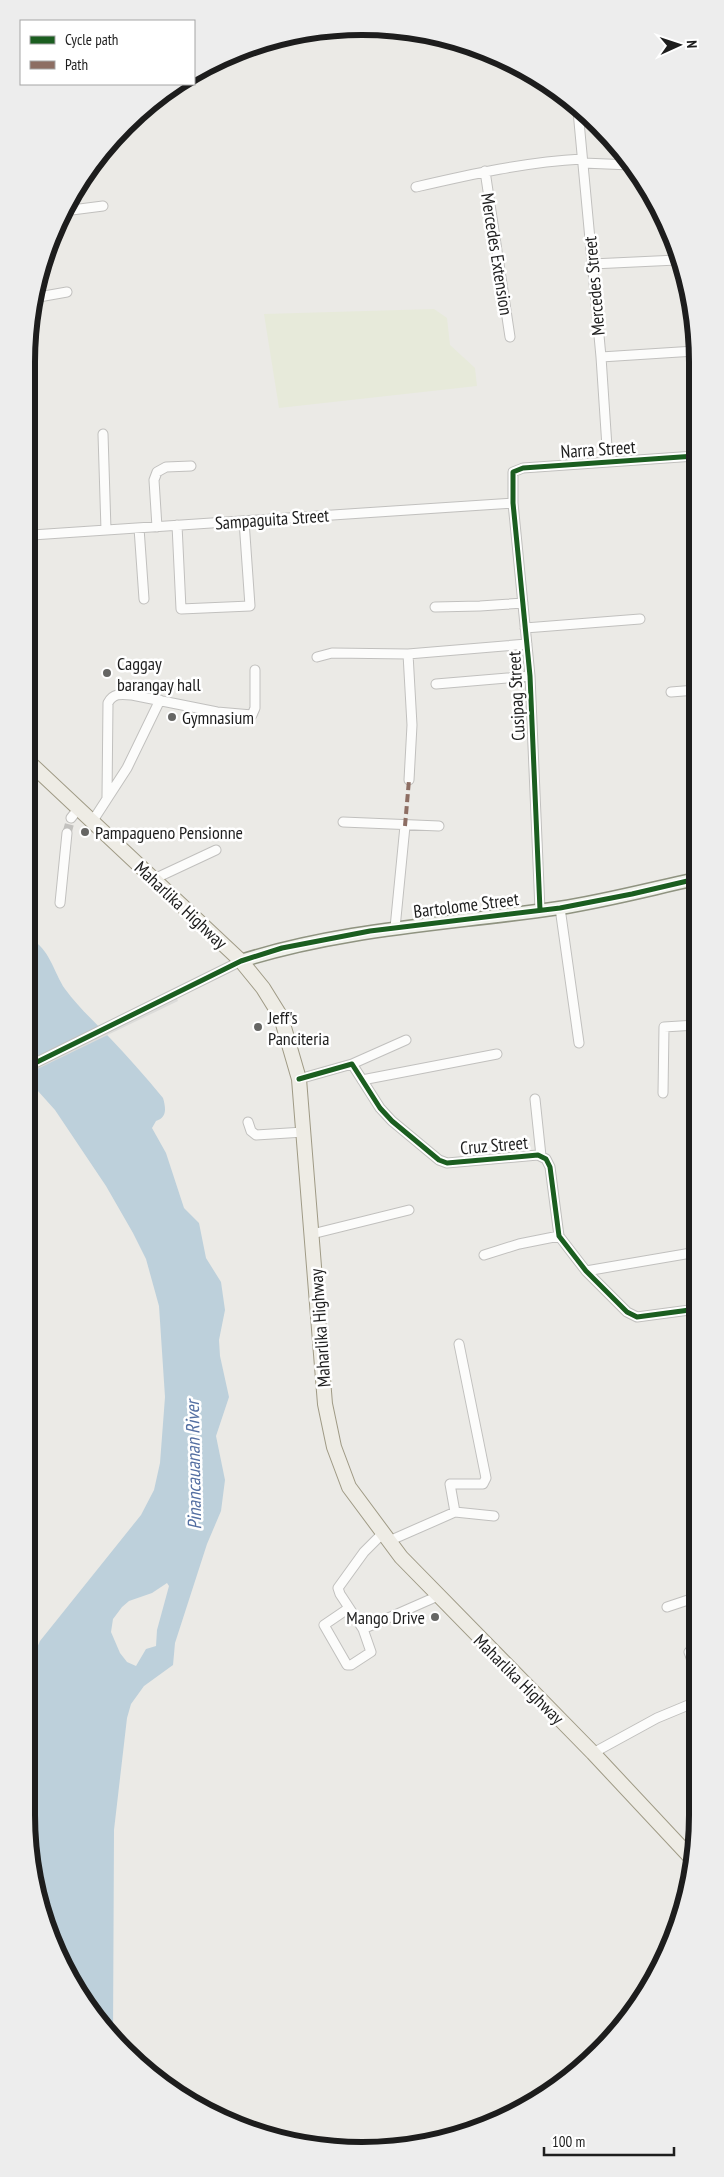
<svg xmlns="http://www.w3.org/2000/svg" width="724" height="2177" font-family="'PT Sans Narrow',sans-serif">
	<rect width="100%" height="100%" fill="#ebeae6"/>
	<path fill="#e7eada" d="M434,309L447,318L450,345L475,368L477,386L279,408L264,314Z"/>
	<path fill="#bdd0db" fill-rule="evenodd" d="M30,939C49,947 54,973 65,989C78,1007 94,1021 109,1037C128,1057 146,1077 163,1098C166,1108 167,1118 156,1121L152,1128L166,1153L184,1208L199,1223L206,1258L221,1282L225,1310L219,1340L220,1356L229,1397L216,1436L225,1480L221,1511L207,1544L175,1643L173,1665L144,1686L131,1704L127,1718L114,1830L113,2040L52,1943L33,1880L26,1815L27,1677L30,1663L40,1641L141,1515L154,1490L160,1463L165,1397L159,1306L146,1259L133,1233L106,1186L55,1110L29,1081ZM167,1583L169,1586L157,1630L156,1646L146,1649L136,1666L127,1662L120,1653L111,1632L113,1619L122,1607L129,1601L152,1593Z"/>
	<path fill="#dcdcda" d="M173,990L178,1001L29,1073V1060Z"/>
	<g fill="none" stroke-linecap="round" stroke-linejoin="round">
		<path stroke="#c2c1be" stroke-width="9" stroke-dasharray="9 4.5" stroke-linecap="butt" d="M67,833L71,818"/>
		<defs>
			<path id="street" d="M578,111L601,357L608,462
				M583,163L631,165
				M485,171L510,337
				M416,187C472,174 526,162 582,159
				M64,211L103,206
				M592,264L677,260
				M33,298L67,292
				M601,357L695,351
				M103,434L106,530
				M177,525L181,609L250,606L244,521
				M157,527L154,480L157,472L166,467L191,466
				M139,528L144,599
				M32,535L513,503
				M435,607L480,606L523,603
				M525,628L640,619
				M408,654L412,725L409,780
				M317,657L332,653L408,654L527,644
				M436,684L530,676
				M671,692L696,690
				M107,797L108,703C113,693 121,694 132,695L217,712L252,715L255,708V670
				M71,818L78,809
				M92,822L127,768L160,700
				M343,822L439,826
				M154,879L216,850
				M60,903L67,833
				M560,908L579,1043
				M540,910L530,676L513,503V472L523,468L695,456
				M395,928L405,826
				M352,1064L406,1040
				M29,1066L241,961
				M299,1079L352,1064L380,1108L392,1121L439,1160L447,1163L538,1155L546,1159L550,1167L559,1236L586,1271L627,1312L637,1317L697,1309
				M362,1080L497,1054
				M663,1093L664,1027L696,1025
				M535,1099L541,1156
				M248,1122L251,1131L256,1135L304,1132
				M312,1234L409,1210
				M484,1255L519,1244L559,1236
				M586,1271L697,1252
				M455,1512L450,1484H483L486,1478L459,1344
				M383,1533L364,1552L338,1588L340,1594L363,1629L438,1596
				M389,1541L455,1512L494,1516
				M667,1607L697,1597
				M349,1608L324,1625L347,1665H351L371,1652L363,1629
				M689,1652L697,1674
				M593,1753L657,1718L698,1701"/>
			<path id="secondary" d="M241,961C344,928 452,924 559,908C605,901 650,889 696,879"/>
			<path id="primary" d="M31,764L241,961L263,988L281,1017L299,1079L325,1404L334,1447L349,1487L401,1557L593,1753L693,1860"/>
		</defs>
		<use href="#street" stroke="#c1c0be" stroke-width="11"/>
		<use href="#secondary" stroke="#8f9380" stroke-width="15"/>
		<use href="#primary" stroke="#9f9a85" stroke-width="16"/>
		<use href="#street" stroke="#fcfcfb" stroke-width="9"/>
		<use href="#secondary" stroke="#f0f2eb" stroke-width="12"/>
		<use href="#primary" stroke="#eeece5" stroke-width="14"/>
		<path stroke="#8d6e63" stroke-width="4" stroke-dasharray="8 4" stroke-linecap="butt" d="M405,826L409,780"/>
		<defs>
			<path id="cycleway" d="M540,910L530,676L513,503V472L523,468L695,456
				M29,1066L241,961L282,948L370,931L560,908L632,894L696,879
				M299,1079L352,1064L380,1108L392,1121L439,1160L447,1163L538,1155L546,1159L550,1167L559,1236L586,1271L627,1312L637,1317L697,1309"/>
		</defs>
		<use href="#cycleway" stroke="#fff" stroke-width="8"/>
		<use href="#cycleway" stroke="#1b5e20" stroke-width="5"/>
	</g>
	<g fill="#656563" stroke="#fff" stroke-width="2">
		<circle cx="107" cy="673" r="5"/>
		<circle cx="172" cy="717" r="5"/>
		<circle cx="85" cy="832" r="5"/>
		<circle cx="258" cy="1027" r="5"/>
		<circle cx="435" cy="1617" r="5"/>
	</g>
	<g text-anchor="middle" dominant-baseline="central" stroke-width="5" stroke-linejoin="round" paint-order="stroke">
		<g font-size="18" fill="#1d1d1d" stroke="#fff">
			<text transform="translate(497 254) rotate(81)">Mercedes Extension</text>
			<text transform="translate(594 286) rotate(-95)">Mercedes Street</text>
			<text transform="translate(598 449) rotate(-4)">Narra Street</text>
			<text transform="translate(272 519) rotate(-4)">Sampaguita Street</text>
			<text transform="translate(516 696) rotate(-93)">Cusipag Street</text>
			<text transform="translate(181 905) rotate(43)">Maharlika Highway</text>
			<text transform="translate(466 905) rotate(-7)">Bartolome Street</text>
			<text transform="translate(494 1145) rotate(-5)">Cruz Street</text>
			<text transform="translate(320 1328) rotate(-94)">Maharlika Highway</text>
			<text transform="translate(519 1679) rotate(45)">Maharlika Highway</text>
		</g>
		<g font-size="18" fill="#1d1d1d" stroke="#fff" text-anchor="start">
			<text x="117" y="663">Caggay<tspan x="117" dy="21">barangay hall</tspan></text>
			<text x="182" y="717">Gymnasium</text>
			<text x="95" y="832">Pampagueno Pensionne</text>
			<text x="268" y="1017">Jeff's<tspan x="268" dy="21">Panciteria</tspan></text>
			<text x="425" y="1617" text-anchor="end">Mango Drive</text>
		</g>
		<g font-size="19" font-style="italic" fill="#546fa2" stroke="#fff">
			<text transform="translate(193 1465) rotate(-91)">Pinancauanan River</text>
		</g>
	</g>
	<path d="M0 0H724V2177H0ZM362 35H362A327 327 0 0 1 689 362V1815A327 327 0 0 1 362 2142H362A327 327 0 0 1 35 1815V362A327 327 0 0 1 362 35Z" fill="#ededed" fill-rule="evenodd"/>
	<path fill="none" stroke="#1d1d1d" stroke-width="6" d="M362 35H362A327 327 0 0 1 689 362V1815A327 327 0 0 1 362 2142H362A327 327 0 0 1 35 1815V362A327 327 0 0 1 362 35Z"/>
	<rect x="20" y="20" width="175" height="65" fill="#ffffff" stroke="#a5a5a5"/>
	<rect x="30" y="36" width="25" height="8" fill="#1b5e20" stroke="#a5a5a5"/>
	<text x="65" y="45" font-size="15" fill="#1d1d1d">Cycle path</text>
	<rect x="30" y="61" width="25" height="8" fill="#8d6e63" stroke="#a5a5a5"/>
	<text x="65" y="70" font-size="15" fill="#1d1d1d">Path</text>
	<g transform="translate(679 45) rotate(87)" stroke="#ffffff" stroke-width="4" paint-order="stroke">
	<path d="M0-4L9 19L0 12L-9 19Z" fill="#1d1d1d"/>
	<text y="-8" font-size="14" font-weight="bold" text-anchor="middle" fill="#1d1d1d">N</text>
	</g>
	<path d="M544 2147v8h130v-8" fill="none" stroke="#1d1d1d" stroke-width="2.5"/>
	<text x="552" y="2147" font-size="15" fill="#1d1d1d" stroke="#ffffff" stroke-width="4" paint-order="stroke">100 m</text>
</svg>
